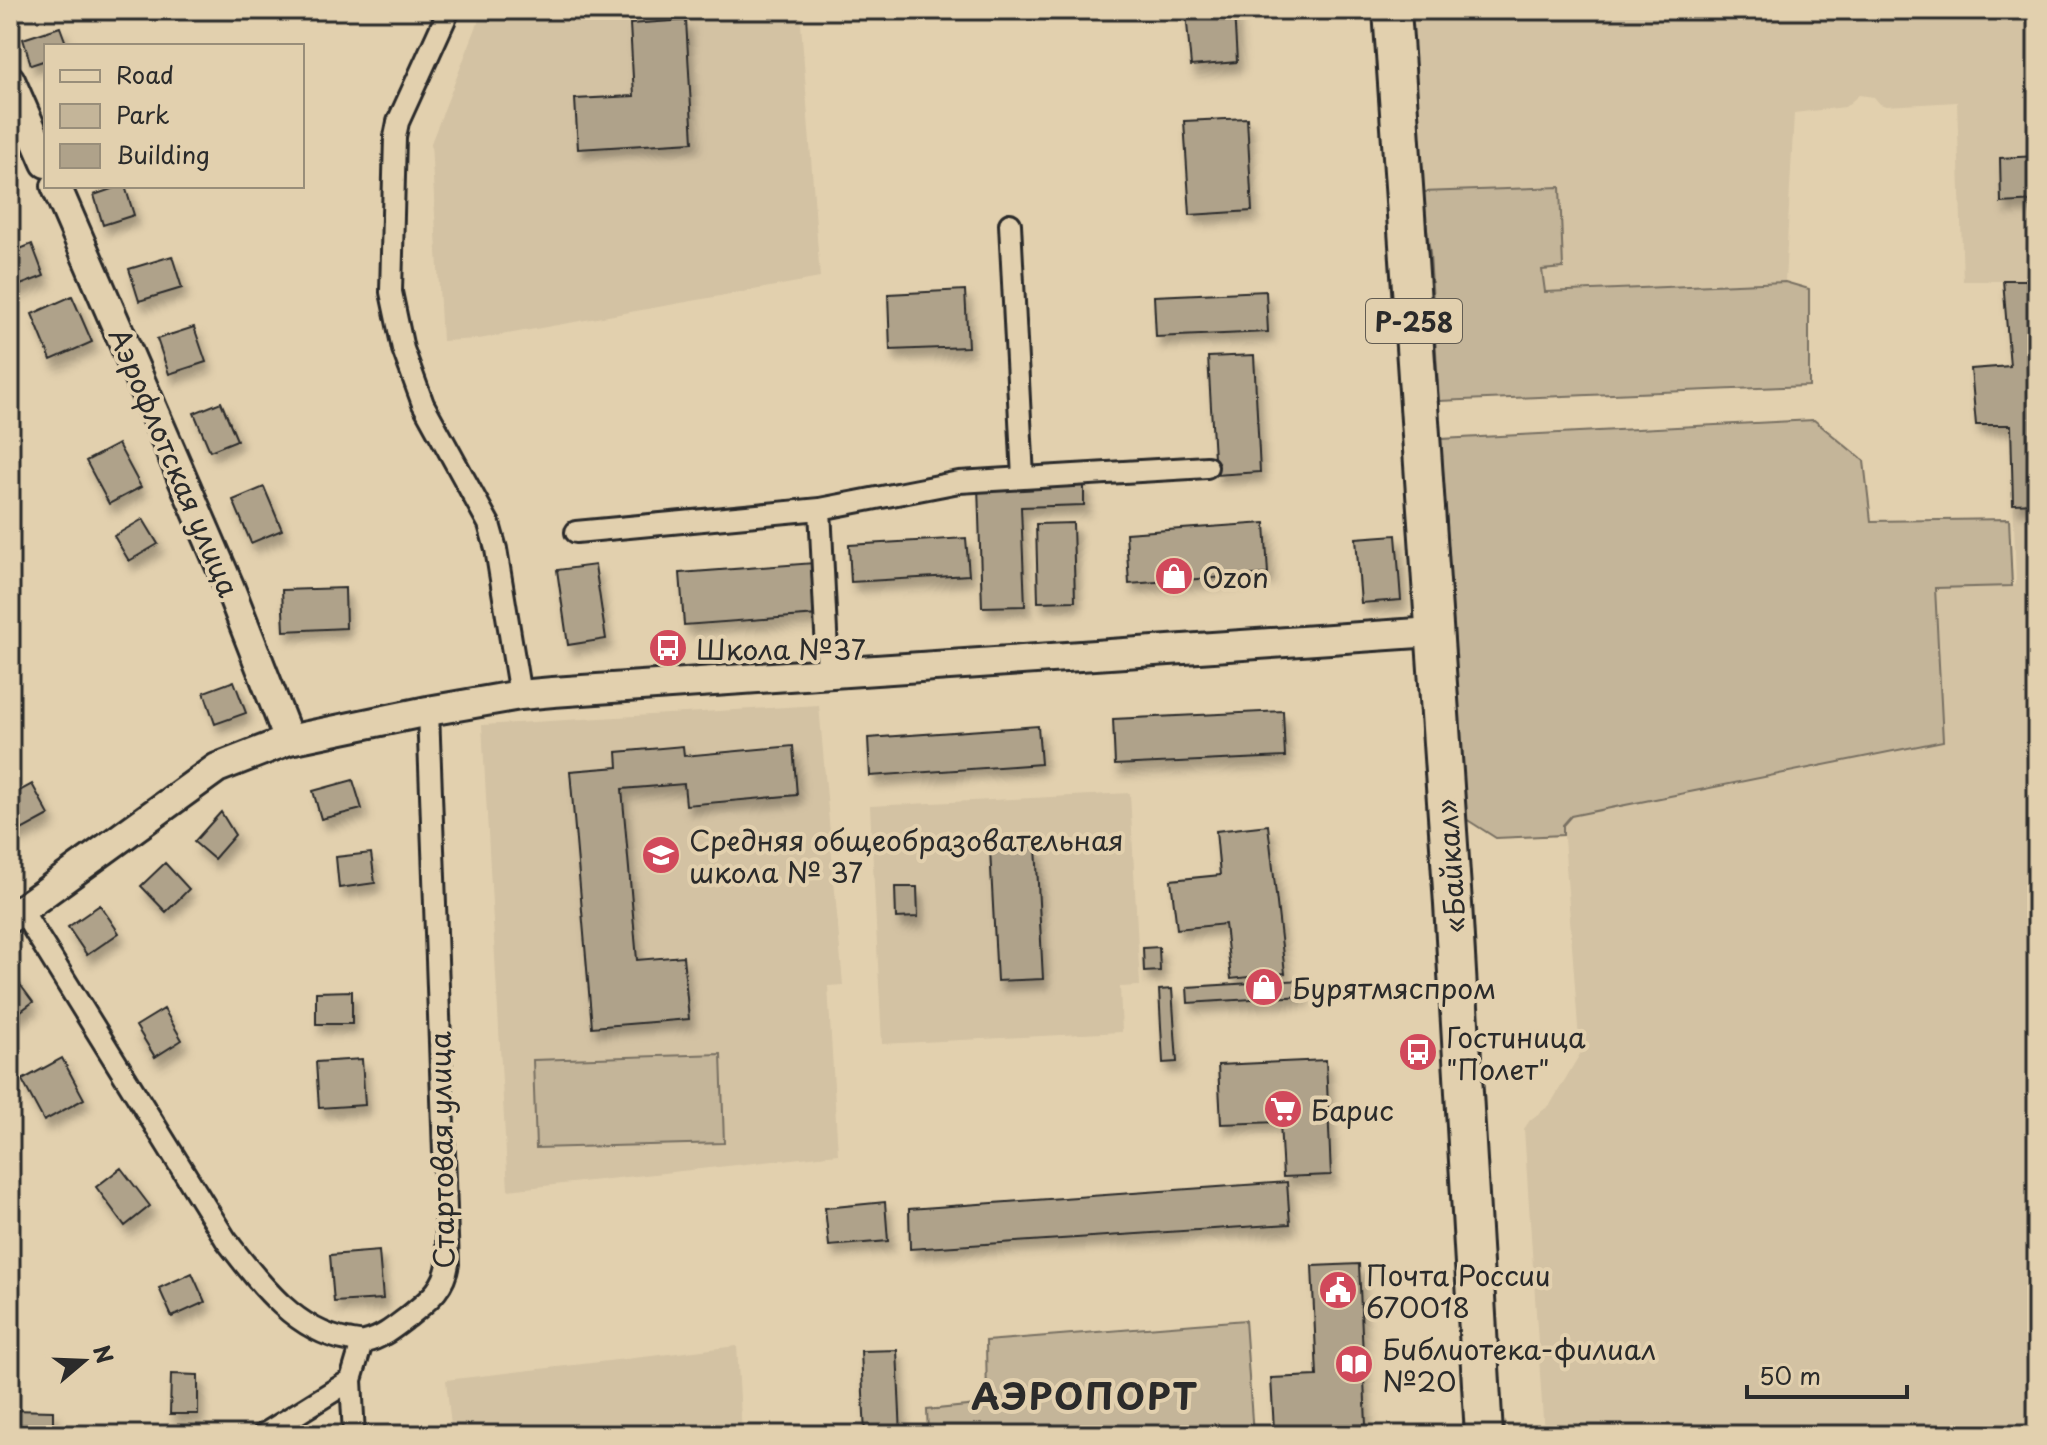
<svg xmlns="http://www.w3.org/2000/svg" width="2047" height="1445" font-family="'Playpen Sans',sans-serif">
	<defs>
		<filter id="shadow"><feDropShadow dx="5" dy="9" stdDeviation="4" flood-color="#0004"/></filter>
	</defs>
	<rect width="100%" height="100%" fill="#e2d0ae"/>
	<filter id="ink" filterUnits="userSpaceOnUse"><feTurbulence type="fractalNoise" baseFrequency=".0125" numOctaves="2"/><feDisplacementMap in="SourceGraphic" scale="16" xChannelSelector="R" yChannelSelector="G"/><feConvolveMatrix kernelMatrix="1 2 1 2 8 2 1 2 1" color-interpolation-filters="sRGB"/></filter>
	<g filter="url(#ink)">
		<path fill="#d3c2a3" d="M483,10H800L820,278L479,339L442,341L431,143Z
			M1406,10H2037V1435H1544L1524,1129L1530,1120L1550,1105L1580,1054L1563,825L1571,816L1935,588L2012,586L2016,584L2011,425H1976L1971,369L2010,365L2003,281H1963L1957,102L1886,106L1880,104L1874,97L1859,95L1845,107L1794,113L1785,282L1544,292L1542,270L1562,268L1559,187L1422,192Z
			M819,705L843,985L828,986L838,1154L508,1190L482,725Z
			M1130,793L1140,986L1120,987L1122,1032L882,1044L870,806Z
			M737,1346L742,1435H452L446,1380Z"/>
		<path fill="#c4b599" stroke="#787062" stroke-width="2" d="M1560,187L1563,268L1542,270L1545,292L1785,282L1809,289V386L1439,401L1430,253L1422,192Z
			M1814,420L1864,461L1871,521L2009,519L2012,586L1935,588L1943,741L1571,816L1563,825V835L1496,838L1466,819L1441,439Z
			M721,1054L724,1143L536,1148L533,1060Z
			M1245,1320L1253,1435H928L927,1410L987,1404L986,1341Z"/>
		<path fill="#afa28a" stroke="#2b2b2b" stroke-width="2" filter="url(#shadow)" d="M1234,10L1237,62L1191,66L1186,13Z
			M686,20L693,142L578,149L575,99L634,96L630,24Z
			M60,27L67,46H46V60L31,65L23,39Z
			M1247,118L1252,211L1190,215L1184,121Z
			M2037,156V201L2001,203L2000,158Z
			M120,186H125L134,215L103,225L94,195Z
			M32,244L44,276L10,289V253Z
			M172,256L182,288L139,301L129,269Z
			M2003,280H2037V503L2013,504L2011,425H1976L1971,369L2010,366Z
			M965,290L968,347L890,350L888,294Z
			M1266,291L1268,332L1156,337L1154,296Z
			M72,296L92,342L51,360L32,314Z
			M194,327L206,362L169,374L157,339Z
			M1254,355L1260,472L1215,475L1208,357Z
			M221,402L237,440L210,451L194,413Z
			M118,444L141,487L109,504L86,461Z
			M1084,482V505L1021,507L1025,606L982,607L978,486Z
			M264,487L282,530L251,543L233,500Z
			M143,519L158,544L129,561L114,536Z
			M1073,523L1075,601L1038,602L1036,524Z
			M1265,523L1268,574L1129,584L1126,533Z
			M1396,535L1401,600L1361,603L1356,538Z
			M966,538L969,575L851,582L849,545Z
			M814,563L818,615L684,625L680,573Z
			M595,565L606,639L568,645L557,570Z
			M345,588L346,628L284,631L282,590Z
			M234,681L246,713L215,724L204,692Z
			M1283,711L1285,757L1115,765L1113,719Z
			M1038,726L1041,764L870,776L868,738Z
			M683,746L684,756L793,746L797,795L686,805L684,784L622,789L637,960L683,956L689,1019L592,1027L570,771L618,767L617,752Z
			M353,780L362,809L321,819L313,791Z
			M32,784L49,815L16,833L10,821V796Z
			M221,812L235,835L214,859L194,842Z
			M1268,825L1285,973L1231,979L1225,924L1177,929L1171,880L1220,875L1216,831Z
			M1036,846L1043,979L997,981L990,849Z
			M371,853L375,883L339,888L336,857Z
			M165,863L189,889L166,912L141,886Z
			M895,887H917L918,917L896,918Z
			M100,905L119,933L87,955L68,927Z
			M1159,947L1160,971L1144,972L1143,948Z
			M13,975L33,1002L10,1019V977Z
			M1302,980L1303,996L1188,1003L1187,987Z
			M1172,989L1177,1062L1163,1063L1159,990Z
			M352,991V1024H316V992Z
			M164,1009L182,1040L155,1057L136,1026Z
			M62,1058L84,1099L44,1121L22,1080Z
			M362,1059L365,1105L319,1108L316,1062Z
			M1326,1060L1331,1175L1283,1177L1280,1122L1221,1124L1218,1065Z
			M121,1168L150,1206L125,1226L96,1187Z
			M1287,1182L1290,1224L910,1249L909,1209Z
			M885,1202L888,1241L829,1246L825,1208Z
			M379,1251L383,1299L334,1302L330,1255Z
			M1359,1264L1366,1425L1274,1430L1271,1378L1317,1376L1312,1266Z
			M192,1273L205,1302L172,1317L159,1288Z
			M897,1350L901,1435H865L861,1351Z
			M171,1374L198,1375V1414H170Z
			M11,1410L53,1411V1435H10Z"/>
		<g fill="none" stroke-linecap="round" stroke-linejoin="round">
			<defs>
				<path id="street" d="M449,10L398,122L395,137L391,292L403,349L423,404L489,524L496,549L520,695
					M1010,224L1023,478
					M576,532L820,509
					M828,673L820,509L959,482L1207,467
					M21,909L226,1240C258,1281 293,1330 347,1340C353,1341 359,1343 365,1342C382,1338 395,1327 408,1317C427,1301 444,1290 448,1264L428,711
					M351,1380L354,1435
					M263,1435L351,1380L362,1343"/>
				<path id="secondary" d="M10,80L46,163
					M56,186L229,586L289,740
					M10,918L217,768L289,740L428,711L520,695L553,692L1433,632"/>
				<path id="highway" d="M1392,10L1453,904L1484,1435"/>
			</defs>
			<use href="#street" stroke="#2b2b2b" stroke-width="26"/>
			<use href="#secondary" stroke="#2b2b2b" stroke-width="34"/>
			<use href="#highway" stroke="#2b2b2b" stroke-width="42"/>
			<use href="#street" stroke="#e2d0ae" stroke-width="20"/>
			<use href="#secondary" stroke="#e2d0ae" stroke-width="28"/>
			<use href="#highway" stroke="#e2d0ae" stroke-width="36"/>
		</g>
	</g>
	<defs>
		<symbol id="shop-disc" viewBox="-11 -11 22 22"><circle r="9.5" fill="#d1495b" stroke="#e2d0ae"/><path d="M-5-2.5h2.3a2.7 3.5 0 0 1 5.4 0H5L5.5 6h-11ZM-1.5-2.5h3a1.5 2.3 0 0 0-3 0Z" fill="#fff"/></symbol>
		<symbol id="bus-disc" viewBox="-11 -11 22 22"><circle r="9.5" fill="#d1495b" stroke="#e2d0ae"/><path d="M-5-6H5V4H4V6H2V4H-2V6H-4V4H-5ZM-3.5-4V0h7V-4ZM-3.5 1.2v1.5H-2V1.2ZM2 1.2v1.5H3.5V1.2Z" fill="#fff"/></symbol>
		<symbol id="school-disc" viewBox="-11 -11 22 22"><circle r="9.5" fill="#d1495b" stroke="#e2d0ae"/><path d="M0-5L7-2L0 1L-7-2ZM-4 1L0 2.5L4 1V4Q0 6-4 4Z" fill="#fff"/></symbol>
		<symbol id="supermarket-disc" viewBox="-11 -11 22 22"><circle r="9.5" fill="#d1495b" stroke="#e2d0ae"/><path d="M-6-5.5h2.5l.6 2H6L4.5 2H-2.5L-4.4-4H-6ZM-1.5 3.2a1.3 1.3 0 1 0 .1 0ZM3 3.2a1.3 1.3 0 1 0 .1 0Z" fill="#fff"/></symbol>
		<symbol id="civic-disc" viewBox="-11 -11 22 22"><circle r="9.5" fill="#d1495b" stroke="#e2d0ae"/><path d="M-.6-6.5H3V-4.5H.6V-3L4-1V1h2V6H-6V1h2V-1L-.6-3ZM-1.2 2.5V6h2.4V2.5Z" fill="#fff"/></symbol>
		<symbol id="library-disc" viewBox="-11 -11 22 22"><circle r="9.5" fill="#d1495b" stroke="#e2d0ae"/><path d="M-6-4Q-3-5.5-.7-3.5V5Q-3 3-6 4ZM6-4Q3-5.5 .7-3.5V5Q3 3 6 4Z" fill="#fff"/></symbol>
	</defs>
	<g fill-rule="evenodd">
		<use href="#shop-disc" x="1152" y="554" width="44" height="44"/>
		<use href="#bus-disc" x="646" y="626" width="44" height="44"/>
		<use href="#school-disc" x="639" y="833" width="44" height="44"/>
		<use href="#shop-disc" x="1242" y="965" width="44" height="44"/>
		<use href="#bus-disc" x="1396" y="1030" width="44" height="44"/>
		<use href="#supermarket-disc" x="1261" y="1087" width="44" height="44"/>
		<use href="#civic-disc" x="1316" y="1268" width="44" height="44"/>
		<use href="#library-disc" x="1332" y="1342" width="44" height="44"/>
	</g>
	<g text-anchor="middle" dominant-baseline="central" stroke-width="8" stroke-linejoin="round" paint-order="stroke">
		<rect fill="#e2d0ae" stroke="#625c52" stroke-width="2" x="1366" y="299" width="96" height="44" rx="6"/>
		<g font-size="26" font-weight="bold" fill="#2b2b2b">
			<text x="1414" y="321">Р-258</text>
		</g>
		<g font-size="28" fill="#2b2b2b" stroke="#e2d0ae">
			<text transform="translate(175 462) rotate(67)">Аэрофлотская улица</text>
			<text transform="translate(1450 866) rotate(-94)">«Байкал»</text>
			<text transform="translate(441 1150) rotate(-91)">Стартовая улица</text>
		</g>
		<g font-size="28" fill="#2b2b2b" stroke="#e2d0ae" text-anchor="start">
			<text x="1202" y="576">Ozon</text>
			<text x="696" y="648">Школа №37</text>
			<text x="689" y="839">Средняя общеобразовательная<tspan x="689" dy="32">школа № 37</tspan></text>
			<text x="1292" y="987">Бурятмяспром</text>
			<text x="1446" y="1036">Гостиница<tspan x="1446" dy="32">"Полет"</tspan></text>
			<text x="1311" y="1109">Барис</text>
			<text x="1366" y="1274">Почта России<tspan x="1366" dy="32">670018</tspan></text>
			<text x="1382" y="1348">Библиотека-филиал<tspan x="1382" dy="32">№20</tspan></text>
		</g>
		<g font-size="36" font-weight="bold" letter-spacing="2" fill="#2b2b2b" stroke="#e2d0ae">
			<text x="1085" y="1395">АЭРОПОРТ</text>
		</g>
	</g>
	<rect width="2047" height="1445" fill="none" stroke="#e2d0ae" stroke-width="40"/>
	<rect x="20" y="20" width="2007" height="1405" fill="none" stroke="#2b2b2b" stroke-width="3" filter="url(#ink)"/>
	<rect x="44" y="44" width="260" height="144" fill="#e2d0ae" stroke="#998e7a" stroke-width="2"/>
	<rect x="60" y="70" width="40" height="12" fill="#e2d0ae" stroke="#998e7a" stroke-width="2"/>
	<text x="116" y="84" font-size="24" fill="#2b2b2b">Road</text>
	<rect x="60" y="104" width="40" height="24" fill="#c4b599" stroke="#998e7a" stroke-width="2"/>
	<text x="116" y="124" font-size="24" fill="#2b2b2b">Park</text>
	<rect x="60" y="144" width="40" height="24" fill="#afa28a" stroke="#998e7a" stroke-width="2"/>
	<text x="116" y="164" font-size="24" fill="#2b2b2b">Building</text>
	<g transform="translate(84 1361) rotate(71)" stroke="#e2d0ae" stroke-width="6" paint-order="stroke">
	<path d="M0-6L14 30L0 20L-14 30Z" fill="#2b2b2b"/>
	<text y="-12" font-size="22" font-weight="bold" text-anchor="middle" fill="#2b2b2b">N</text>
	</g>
	<path d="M1747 1385v12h160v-12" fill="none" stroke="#2b2b2b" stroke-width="4"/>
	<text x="1759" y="1385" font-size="24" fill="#2b2b2b" stroke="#e2d0ae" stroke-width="6" paint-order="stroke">50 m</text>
</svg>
